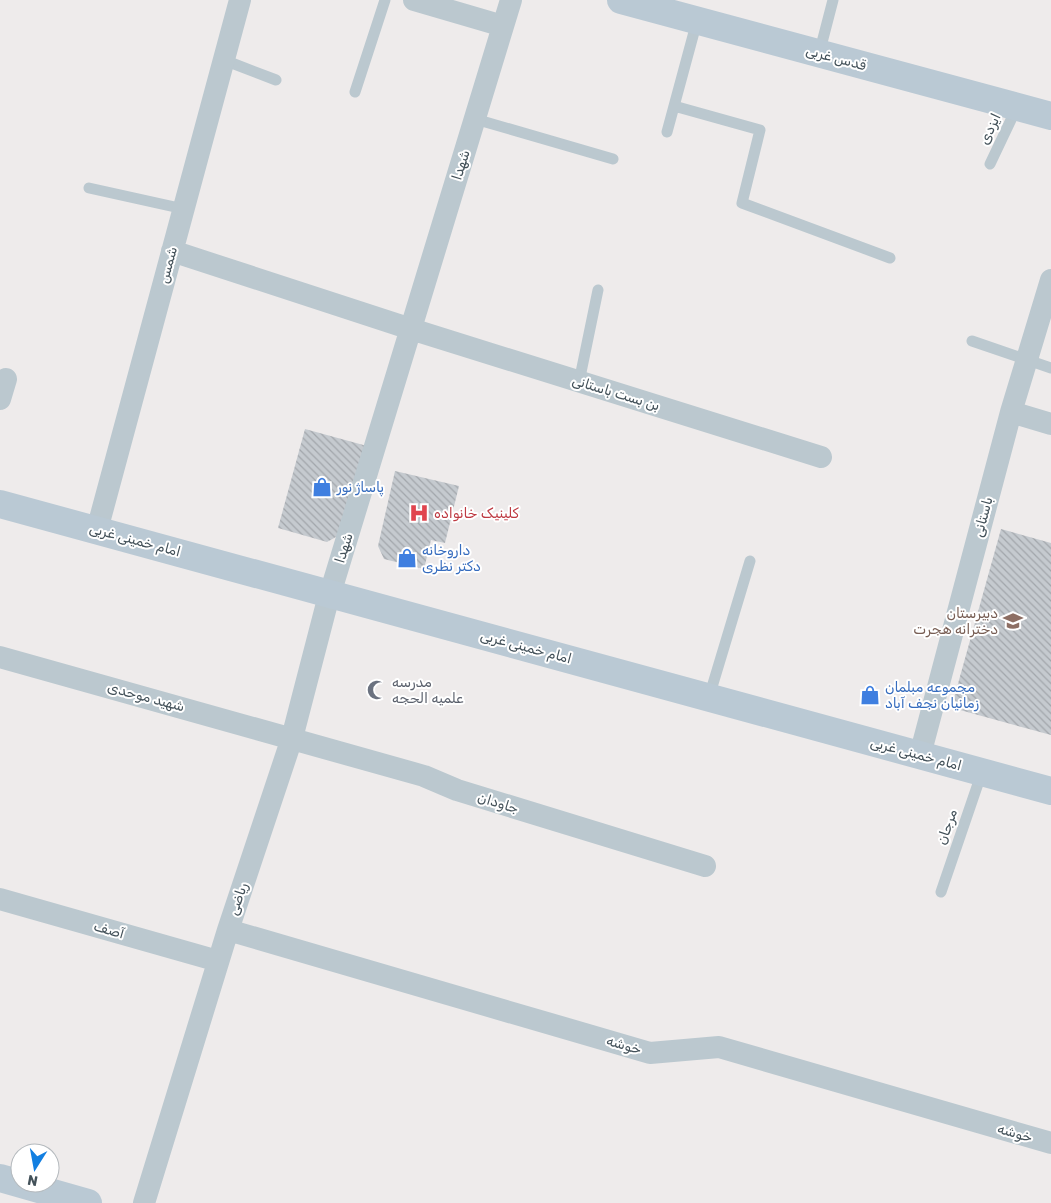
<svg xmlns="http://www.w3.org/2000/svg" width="1051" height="1203" font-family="Rubik,'Noto Naskh Arabic',sans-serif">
	<defs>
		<pattern id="building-back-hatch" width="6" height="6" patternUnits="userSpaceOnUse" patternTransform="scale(1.25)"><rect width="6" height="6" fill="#c5cacf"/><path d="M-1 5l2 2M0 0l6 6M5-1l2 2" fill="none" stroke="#a2a6ab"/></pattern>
	</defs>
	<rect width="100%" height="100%" fill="#eeebeb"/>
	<path fill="url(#building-back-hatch)" d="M305,429L367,446L343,533L327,542L278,528Z
		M395,471L459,486L445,543L431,540L424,569L384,559L378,546Z
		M1001,529L1051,543V735L960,710L954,698Z"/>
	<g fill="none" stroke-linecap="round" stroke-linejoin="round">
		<path stroke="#bbc8cf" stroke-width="11" d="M819,54L833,0
			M224,60L276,80
			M355,92L385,0
			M674,106L760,130L742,203L890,258
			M475,119L613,159
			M667,132L697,21
			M990,164L1017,107
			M89,188L184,209
			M972,341L1051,368
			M579,382L598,290
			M709,697L750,561
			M941,892L982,772"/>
		<path stroke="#bbc8cf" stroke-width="22" d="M414,0L503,26
			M172,251L411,329L821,457
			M0,399L6,379
			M1011,412L1051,424
			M97,530L240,0
			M0,657L424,776L457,790L705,866
			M920,755L1011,412L1051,280
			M0,899L218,961
			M228,930L650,1053L719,1047L1051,1143
			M144,1203L228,930L292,738L326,607L511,0"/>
		<path stroke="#bac9d4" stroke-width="28" d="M621,0L1051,116
			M0,504L1051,791
			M0,1178L88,1203"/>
	</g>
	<defs>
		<symbol id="shop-bare" viewBox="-9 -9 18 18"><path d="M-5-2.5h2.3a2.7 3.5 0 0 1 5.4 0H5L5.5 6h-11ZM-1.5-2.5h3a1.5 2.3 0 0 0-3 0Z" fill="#3f7fe0" stroke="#fff" stroke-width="2.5" paint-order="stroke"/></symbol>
		<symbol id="hospital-bare" viewBox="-9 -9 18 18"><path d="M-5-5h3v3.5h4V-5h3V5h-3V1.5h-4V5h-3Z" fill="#e0444e" stroke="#fff" stroke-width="2.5" paint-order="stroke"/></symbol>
		<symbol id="school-bare" viewBox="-9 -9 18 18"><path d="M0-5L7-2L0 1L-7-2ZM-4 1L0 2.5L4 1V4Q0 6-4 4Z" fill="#8d6e63" stroke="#fff" stroke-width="2.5" paint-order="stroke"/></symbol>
		<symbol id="mosque-bare" viewBox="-9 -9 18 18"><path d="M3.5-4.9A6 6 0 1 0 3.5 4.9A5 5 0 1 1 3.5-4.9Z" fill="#6b7280" stroke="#fff" stroke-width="2.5" paint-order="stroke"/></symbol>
	</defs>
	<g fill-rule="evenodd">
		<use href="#shop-bare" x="308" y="473" width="28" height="28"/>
		<use href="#hospital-bare" x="405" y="499" width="28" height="28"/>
		<use href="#shop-bare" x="393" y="544" width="28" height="28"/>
		<use href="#school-bare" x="999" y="607" width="28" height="28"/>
		<use href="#mosque-bare" x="363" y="676" width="28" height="28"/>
		<use href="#shop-bare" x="856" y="681" width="28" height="28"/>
	</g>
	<g text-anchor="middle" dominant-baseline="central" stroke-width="4" stroke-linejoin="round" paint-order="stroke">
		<g font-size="14" fill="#435159" stroke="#fff">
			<text transform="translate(836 58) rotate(15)">قدس غربی</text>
			<text transform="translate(990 129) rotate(-65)">ایزدی</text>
			<text transform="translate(461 165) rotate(-73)">شهدا</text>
			<text transform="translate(168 265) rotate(-75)">شمس</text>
			<text transform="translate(616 393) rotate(17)">بن بست باستانی</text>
			<text transform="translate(983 517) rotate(-75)">باستانی</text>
			<text transform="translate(135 540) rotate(15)">امام خمینی غربی</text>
			<text transform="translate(344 548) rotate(-73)">شهدا</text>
			<text transform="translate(526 647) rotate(15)">امام خمینی غربی</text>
			<text transform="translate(146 697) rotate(15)">شهید موحدی</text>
			<text transform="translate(916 754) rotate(15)">امام خمینی غربی</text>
			<text transform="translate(498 803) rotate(17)">جاودان</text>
			<text transform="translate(947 827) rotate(-71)">مرجان</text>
			<text transform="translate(238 899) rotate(-71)">ریاضی</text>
			<text transform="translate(109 930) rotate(16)">آصف</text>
			<text transform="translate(624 1045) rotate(16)">خوشه</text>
			<text transform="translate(1015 1133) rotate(16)">خوشه</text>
		</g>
		<g font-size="14" fill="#366cbe" stroke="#fff" text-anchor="start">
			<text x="337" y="487">پاساژ نور</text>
			<text x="422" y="550">داروخانه<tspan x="422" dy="16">دکتر نظری</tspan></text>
			<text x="885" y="687">مجموعه مبلمان<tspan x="885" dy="16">زمانیان نجف آباد</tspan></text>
		</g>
		<g font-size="14" fill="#be3a42" stroke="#fff" text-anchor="start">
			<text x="434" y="513">کلینیک خانواده</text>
		</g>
		<g font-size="14" fill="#785e54" stroke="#fff" text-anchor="end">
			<text x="998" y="613">دبیرستان<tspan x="998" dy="16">دخترانه هجرت</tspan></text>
		</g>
		<g font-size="14" fill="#5b616d" stroke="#fff" text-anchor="start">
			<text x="392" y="682">مدرسه<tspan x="392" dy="16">علمیه الحجه</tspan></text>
		</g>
	</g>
	<g transform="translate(35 1168) rotate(191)"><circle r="24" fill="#ffffff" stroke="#b4b9bd"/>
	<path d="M0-4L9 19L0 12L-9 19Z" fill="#127fe1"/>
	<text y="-8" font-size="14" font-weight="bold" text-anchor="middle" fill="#435159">N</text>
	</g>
</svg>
